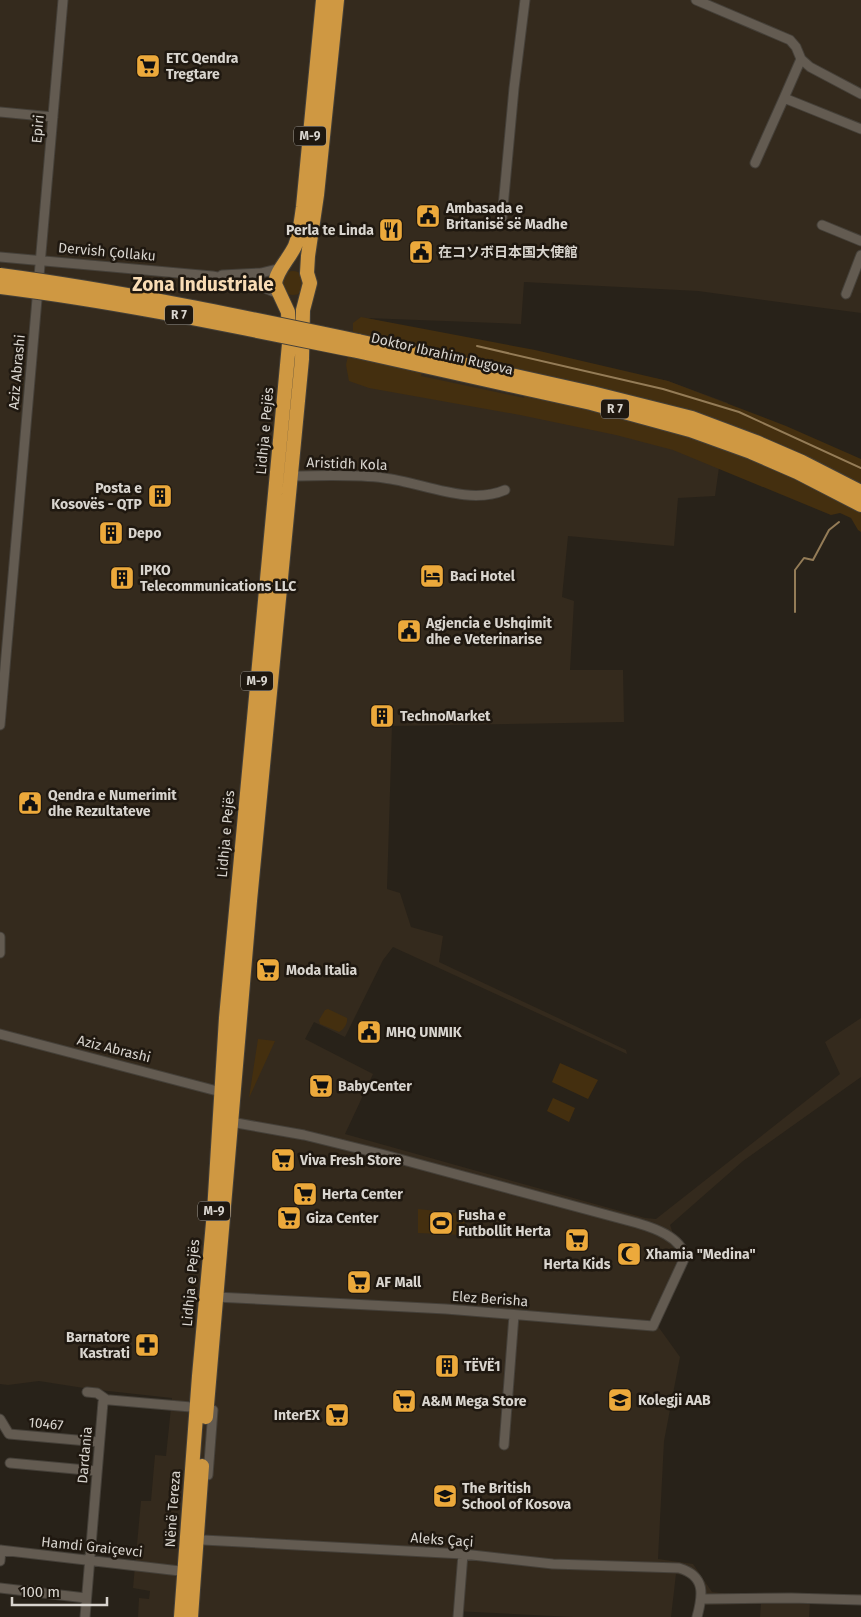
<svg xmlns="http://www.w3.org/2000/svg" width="861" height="1617" font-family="'Fira Sans','Noto Sans SC','Noto Sans JP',sans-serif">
	<rect width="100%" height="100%" fill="#282219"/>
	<path fill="#342a1d" d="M0,0H861V313L698,291L524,282L521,324L366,318L668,381L728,403L715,496L678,498L674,546L568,536L562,597L574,601L570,670H623L624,722L392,726L387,889L400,893L411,927L443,936L439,962L626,1050L627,1054L393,947L383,960L345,1037L314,1022L305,1039L373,1074L345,1134L645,1218L656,1219L840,1074L825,1042L861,1018V1077L743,1161L670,1225L679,1251L678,1264L652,1318L680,1357L664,1441L658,1559L693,1564L712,1592L730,1594H861V1603L810,1602L809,1617H760L761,1604L706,1605L693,1577L676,1574L671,1617H573L454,1611L453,1617H138L139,1598L149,1599L150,1591L133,1588L141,1501H151L155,1455L166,1456L172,1398L90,1389L39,1381L8,1385L0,1384Z"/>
	<path fill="#442f0f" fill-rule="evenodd" d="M281 283a12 12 0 1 1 24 0a12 12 0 1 1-24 0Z
		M361,317L535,350L668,381L786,426L861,459V532L858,530L851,518L840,513L831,515L673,450L616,435L520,415L369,388L349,381L346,365L353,332V323ZM427,351L529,371L524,398L421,376Z
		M328,1009L347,1018C348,1023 344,1030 339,1032L320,1024L319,1020L325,1010Z
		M258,1039L275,1041L249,1098Z
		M560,1063L598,1080L588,1099L552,1082Z
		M553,1098L575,1108L569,1122L547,1111Z
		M418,1209L465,1214L464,1235L418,1233Z"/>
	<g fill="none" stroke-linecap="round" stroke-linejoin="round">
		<path stroke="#947c57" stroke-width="2" d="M477,346L663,389L739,412L861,468
			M795,612V570L804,558L813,560L829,530L839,522"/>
		<defs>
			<path id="minor" d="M696,0L790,40L796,47L801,59L784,98L861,129
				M801,59L810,67L861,94
				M0,112L53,117
				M755,163L784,98
				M502,218L514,88L525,0
				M822,225L861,241
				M0,257L212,276L255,284L279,294
				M222,275L261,273L281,268
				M846,294L861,255
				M291,476C322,476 353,474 384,478C421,482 468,506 505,490
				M0,725L63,0
				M0,937V953
				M0,1034L221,1092
				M231,1122L304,1135L381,1154V1160
				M216,1297L446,1309L653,1326L685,1257C681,1237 654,1228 637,1223L381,1154
				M87,1392L97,1393L107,1400
				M0,1419L9,1434L99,1442
				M504,1445L514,1315
				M10,1463L97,1471
				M208,1475L213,1410
				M203,1540L463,1554L553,1564L679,1568C706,1576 703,1595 697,1617
				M0,1550L180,1571
				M0,1561L1,1550
				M0,1588L86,1598
				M702,1599L791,1598L861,1600
				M85,1617L103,1402L107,1400H110L191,1407
				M458,1617L463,1554"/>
			<path id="highway" d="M358,341L592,393L692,418L756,442L802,462L861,492
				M357,351L591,403L690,430L751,452L797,472L861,505
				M206,1417L250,901L302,359L303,310L310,283L307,273L308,256L317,195L337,0
				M181,1617L199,1376L214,1212L226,1018L289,344L288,312L275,284C276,271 289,259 295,246C300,234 301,220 303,207L323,0
				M191,1617L202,1466"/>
		</defs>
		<use href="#minor" stroke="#454039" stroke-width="11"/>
		<use href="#highway" stroke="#454039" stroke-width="16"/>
		<use href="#minor" stroke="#635b51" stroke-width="9"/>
		<use href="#highway" stroke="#cf9842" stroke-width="14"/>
		<defs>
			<path id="highway-bridge" d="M0,275C120,291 239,316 358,341
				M0,287C120,302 238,327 357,351"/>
		</defs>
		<use href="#highway-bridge" stroke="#454039" stroke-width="16" stroke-linecap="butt"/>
		<use href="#highway-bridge" stroke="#cf9842" stroke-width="14"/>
	</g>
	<defs>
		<symbol id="supermarket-square" viewBox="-11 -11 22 22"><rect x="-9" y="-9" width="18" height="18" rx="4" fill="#eca93b" stroke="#1f1810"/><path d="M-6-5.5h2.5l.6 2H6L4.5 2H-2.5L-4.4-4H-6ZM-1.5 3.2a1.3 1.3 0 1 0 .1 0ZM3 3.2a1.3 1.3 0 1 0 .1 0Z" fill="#111"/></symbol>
		<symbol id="civic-square" viewBox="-11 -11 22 22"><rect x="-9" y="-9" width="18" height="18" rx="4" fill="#eca93b" stroke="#1f1810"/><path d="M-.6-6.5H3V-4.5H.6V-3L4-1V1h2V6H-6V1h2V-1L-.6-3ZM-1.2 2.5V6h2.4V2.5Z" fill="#111"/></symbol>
		<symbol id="restaurant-square" viewBox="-11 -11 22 22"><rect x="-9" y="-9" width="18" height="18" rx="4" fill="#eca93b" stroke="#1f1810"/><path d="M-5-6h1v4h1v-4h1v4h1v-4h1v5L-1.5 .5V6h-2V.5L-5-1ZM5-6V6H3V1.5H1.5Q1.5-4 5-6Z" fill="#111"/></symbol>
		<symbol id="building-square" viewBox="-11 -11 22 22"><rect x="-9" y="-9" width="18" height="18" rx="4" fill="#eca93b" stroke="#1f1810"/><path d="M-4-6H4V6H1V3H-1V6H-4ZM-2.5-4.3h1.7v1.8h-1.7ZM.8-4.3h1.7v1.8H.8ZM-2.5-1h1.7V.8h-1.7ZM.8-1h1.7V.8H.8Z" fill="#111"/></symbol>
		<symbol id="hotel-square" viewBox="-11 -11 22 22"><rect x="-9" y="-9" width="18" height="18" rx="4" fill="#eca93b" stroke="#1f1810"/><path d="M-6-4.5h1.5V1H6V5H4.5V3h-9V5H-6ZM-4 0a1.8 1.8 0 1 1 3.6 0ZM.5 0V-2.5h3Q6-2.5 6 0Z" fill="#111"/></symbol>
		<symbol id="stadium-square" viewBox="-11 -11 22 22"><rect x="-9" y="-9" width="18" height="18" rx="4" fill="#eca93b" stroke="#1f1810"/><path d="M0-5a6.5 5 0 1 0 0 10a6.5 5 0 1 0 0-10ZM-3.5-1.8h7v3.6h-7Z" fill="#111"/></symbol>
		<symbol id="mosque-square" viewBox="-11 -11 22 22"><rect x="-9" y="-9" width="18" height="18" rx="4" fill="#eca93b" stroke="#1f1810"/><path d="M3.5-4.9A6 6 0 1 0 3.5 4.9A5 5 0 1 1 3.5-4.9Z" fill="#111"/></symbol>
		<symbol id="pharmacy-square" viewBox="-11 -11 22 22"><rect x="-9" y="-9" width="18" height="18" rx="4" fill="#eca93b" stroke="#1f1810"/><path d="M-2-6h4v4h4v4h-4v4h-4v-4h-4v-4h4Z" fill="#111"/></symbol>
		<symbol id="university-square" viewBox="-11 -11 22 22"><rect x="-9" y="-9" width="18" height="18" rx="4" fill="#eca93b" stroke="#1f1810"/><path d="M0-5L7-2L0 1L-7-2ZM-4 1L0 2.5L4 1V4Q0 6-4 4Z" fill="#111"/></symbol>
		<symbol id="school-square" viewBox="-11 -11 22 22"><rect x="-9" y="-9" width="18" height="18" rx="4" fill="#eca93b" stroke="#1f1810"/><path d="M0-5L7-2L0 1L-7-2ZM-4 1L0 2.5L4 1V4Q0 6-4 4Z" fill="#111"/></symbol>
	</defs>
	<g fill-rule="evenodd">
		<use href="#supermarket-square" x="134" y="52" width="28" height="28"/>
		<use href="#civic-square" x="414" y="202" width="28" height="28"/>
		<use href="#restaurant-square" x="377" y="216" width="28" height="28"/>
		<use href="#civic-square" x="407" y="238" width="28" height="28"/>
		<use href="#building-square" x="146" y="482" width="28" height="28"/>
		<use href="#building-square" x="97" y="519" width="28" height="28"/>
		<use href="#hotel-square" x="418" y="562" width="28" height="28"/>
		<use href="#building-square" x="108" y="564" width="28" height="28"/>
		<use href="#civic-square" x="395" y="617" width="28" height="28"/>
		<use href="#building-square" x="368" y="702" width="28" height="28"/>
		<use href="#civic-square" x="16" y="789" width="28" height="28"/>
		<use href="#supermarket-square" x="254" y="956" width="28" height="28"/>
		<use href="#civic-square" x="355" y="1018" width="28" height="28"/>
		<use href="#supermarket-square" x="307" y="1072" width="28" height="28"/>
		<use href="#supermarket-square" x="269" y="1146" width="28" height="28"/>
		<use href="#supermarket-square" x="291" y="1180" width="28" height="28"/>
		<use href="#supermarket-square" x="275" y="1204" width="28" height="28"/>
		<use href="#stadium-square" x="427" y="1209" width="28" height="28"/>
		<use href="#supermarket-square" x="563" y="1226" width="28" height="28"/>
		<use href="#mosque-square" x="615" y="1240" width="28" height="28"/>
		<use href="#supermarket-square" x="345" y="1268" width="28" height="28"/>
		<use href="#pharmacy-square" x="133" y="1331" width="28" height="28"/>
		<use href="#building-square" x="433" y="1352" width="28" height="28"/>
		<use href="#university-square" x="606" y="1386" width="28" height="28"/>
		<use href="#supermarket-square" x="390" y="1387" width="28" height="28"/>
		<use href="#supermarket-square" x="323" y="1401" width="28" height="28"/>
		<use href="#school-square" x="431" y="1482" width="28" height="28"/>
	</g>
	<g text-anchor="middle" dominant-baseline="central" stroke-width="5" stroke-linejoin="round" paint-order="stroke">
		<g fill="#1f1810" stroke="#a19c96" stroke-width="1">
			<rect x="294" y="126.5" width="32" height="19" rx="4"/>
			<rect x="165" y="305.5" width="28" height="19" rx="4"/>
			<rect x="601" y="399.5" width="28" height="19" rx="4"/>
			<rect x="241" y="671.5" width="32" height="19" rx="4"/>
			<rect x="198" y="1201.5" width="32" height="19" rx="4"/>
		</g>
		<g font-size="12" font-weight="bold" fill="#d9d5cf">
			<text x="310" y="136">M-9</text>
			<text x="179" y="315">R 7</text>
			<text x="615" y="409">R 7</text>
			<text x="257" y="681">M-9</text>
			<text x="214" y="1211">M-9</text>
		</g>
		<g font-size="14" font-weight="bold" fill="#d9d5cf" stroke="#1f1810" text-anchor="start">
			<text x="166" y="58">ETC Qendra<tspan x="166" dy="16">Tregtare</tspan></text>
			<text x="446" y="208">Ambasada e<tspan x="446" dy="16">Britanisë së Madhe</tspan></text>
			<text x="374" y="230" text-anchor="end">Perla te Linda</text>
			<text x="438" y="252">在コソボ日本国大使館</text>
			<text x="142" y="488" text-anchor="end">Posta e<tspan x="142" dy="16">Kosovës - QTP</tspan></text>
			<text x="128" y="533">Depo</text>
			<text x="140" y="570">IPKO<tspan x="140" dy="16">Telecommunications LLC</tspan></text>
			<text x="450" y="576">Baci Hotel</text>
			<text x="426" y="623">Agjencia e Ushqimit<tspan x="426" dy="16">dhe e Veterinarise</tspan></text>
			<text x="400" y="716">TechnoMarket</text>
			<text x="48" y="795">Qendra e Numerimit<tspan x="48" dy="16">dhe Rezultateve</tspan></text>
			<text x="286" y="970">Moda Italia</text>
			<text x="386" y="1032">MHQ UNMIK</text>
			<text x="338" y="1086">BabyCenter</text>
			<text x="300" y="1160">Viva Fresh Store</text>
			<text x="322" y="1194">Herta Center</text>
			<text x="458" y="1215">Fusha e<tspan x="458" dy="16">Futbollit Herta</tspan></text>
			<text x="306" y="1218">Giza Center</text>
			<text x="646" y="1254">Xhamia "Medina"</text>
			<text x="577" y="1264" text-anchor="middle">Herta Kids</text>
			<text x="376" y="1282">AF Mall</text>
			<text x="130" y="1337" text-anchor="end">Barnatore<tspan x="130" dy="16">Kastrati</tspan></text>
			<text x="464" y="1366">TËVË1</text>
			<text x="638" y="1400">Kolegji AAB</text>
			<text x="422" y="1401">A&amp;M Mega Store</text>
			<text x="320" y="1415" text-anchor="end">InterEX</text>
			<text x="462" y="1488">The British<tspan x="462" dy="16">School of Kosova</tspan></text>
		</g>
		<g font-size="14" fill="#d9d5cf" stroke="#1f1810">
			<text transform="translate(38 129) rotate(-85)">Epiri</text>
			<text transform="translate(107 252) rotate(5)">Dervish Çollaku</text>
			<text transform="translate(442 354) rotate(13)">Doktor Ibrahim Rugova</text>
			<text transform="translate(17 372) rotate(-85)">Aziz Abrashi</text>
			<text transform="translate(265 431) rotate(-85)">Lidhja e Pejës</text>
			<text transform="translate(347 464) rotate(2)">Aristidh Kola</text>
			<text transform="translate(226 834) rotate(-85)">Lidhja e Pejës</text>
			<text transform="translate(114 1049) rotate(14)">Aziz Abrashi</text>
			<text transform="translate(191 1283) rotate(-85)">Lidhja e Pejës</text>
			<text transform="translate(490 1299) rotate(4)">Elez Berisha</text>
			<text transform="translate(46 1424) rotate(5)">10467</text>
			<text transform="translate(85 1455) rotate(-85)">Dardania</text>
			<text transform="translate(173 1509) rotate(-86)">Nënë Tereza</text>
			<text transform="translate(442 1540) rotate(4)">Aleks Çaçi</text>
			<text transform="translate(92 1547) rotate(6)">Hamdi Graiçevci</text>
		</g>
		<g font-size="19" font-weight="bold" fill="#f9dcb5" stroke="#1f1810">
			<text x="203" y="284">Zona Industriale</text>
		</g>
	</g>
	<path d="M12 1597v8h95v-8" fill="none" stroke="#d9d5cf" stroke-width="2.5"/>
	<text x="20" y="1597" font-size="15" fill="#d9d5cf" stroke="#1f1810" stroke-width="4" paint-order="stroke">100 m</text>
</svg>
